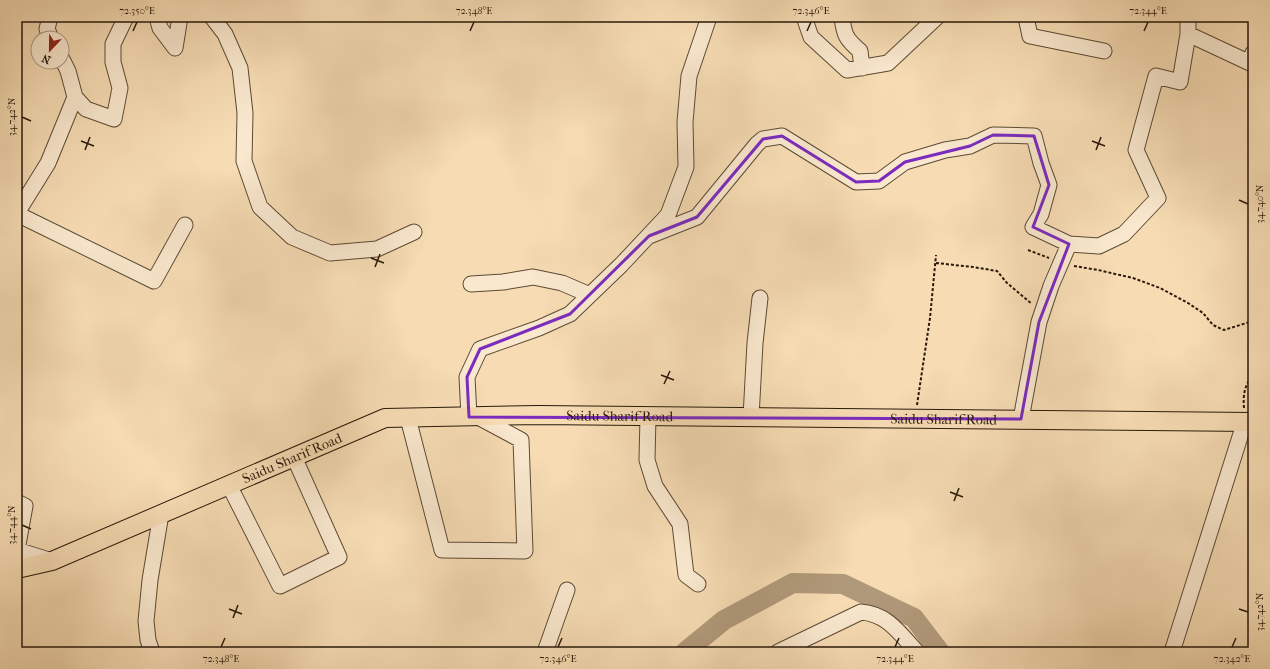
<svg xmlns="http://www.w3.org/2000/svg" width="1270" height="669" font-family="'IM FELL French Canon',serif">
	<rect width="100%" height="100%" fill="#f6dbb3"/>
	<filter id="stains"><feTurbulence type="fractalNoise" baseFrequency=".005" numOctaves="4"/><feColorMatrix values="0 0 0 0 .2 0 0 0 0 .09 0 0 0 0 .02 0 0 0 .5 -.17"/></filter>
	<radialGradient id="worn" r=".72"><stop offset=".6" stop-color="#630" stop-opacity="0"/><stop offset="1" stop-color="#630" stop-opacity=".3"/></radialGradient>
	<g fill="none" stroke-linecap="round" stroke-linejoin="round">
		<path stroke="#b0997a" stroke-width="20" d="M685,652L724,620L793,583L843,584L914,618L940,652"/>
		<defs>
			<path id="minor" d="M50,17L47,29L51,38
				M157,17L160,28L175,48L180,17
				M212,17L225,34L240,68L245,113L244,161L260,207L292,237L330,253L377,249L414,232
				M804,17L811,37L847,70L888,63L937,17
				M842,17C844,35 846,39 860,51L862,68
				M1026,17L1030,36L1104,51
				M1188,17V34
				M75,97L86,109L114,119L120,88L113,62V44L126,17
				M17,213L48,163L75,97L68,71L62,59
				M17,214L154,281L185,225
				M649,236L697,217L757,144L763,139L782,136L856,182L879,181L905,162L945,150L970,146L993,135L1034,136L1041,163L1049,185L1041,214L1033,227L1069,244
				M471,284L503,282L533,277L562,283L590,295
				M648,416L647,460L655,486L680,524L686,575L698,584
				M469,417L467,377L480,349L539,328L570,314L621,265L668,215L686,167L685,122L689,76L709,17
				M751,417L755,343L760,298
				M408,418L442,550L525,551L521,440L478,417
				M1021,419L1039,322L1051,286L1069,244L1099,246L1124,234L1158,198L1136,150L1156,76L1180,82L1188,34L1250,63L1253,53
				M229,485L280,586L339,557L294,457
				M17,502L25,506L17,550
				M17,550L52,561
				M152,652L148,640L146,621L150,580L161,514
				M545,652L567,590
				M778,652L861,612C888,614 900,634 917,652
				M1172,652L1245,421"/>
			<g id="major">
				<path id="s1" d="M17,569L52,561L385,418L538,415L1253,422"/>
			</g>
		</defs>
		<use href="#minor" stroke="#5c4a34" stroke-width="17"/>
		<use href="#major" stroke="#28190a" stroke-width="20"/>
		<path stroke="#28190a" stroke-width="2" stroke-dasharray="3 2" stroke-linecap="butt" d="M1028,250L1049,258
			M936,263L973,267L997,271L1007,283L1032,304
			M1074,266L1098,270L1133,278L1160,288L1188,303L1203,313L1213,325L1224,330L1253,321
			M917,405L930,318L936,255
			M1244,408C1243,396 1244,385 1253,376"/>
		<use href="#minor" stroke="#f9e8ce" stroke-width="15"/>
		<use href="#major" stroke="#f6dbb3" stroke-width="18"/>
	</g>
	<path fill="none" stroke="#7b2cbf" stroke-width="3" stroke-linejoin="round" d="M993,135L1034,136L1049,185L1033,227L1069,244L1039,322L1021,419L469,417L467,377L480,349L570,314L649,236L697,217L763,139L782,136L856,182L879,181L905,162L970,146Z"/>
	<path fill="none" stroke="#28190a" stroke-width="1.5" d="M133,31L137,22M470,31L474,22M807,31L811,22M1144,31L1148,22M22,117L31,121M81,141L94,146M1092,141L1105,146M85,150L90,137M1096,150L1101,137M1239,200L1248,204M371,258L384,263M375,267L380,254M661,375L674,380M664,384L670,371M950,492L963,497M954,501L959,488M22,525L31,529M229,609L242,614M1239,609L1248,612M233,618L238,605M221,647L225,638M558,647L562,638M895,647L899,638M1232,647L1236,638"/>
	<g text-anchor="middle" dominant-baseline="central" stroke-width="3" stroke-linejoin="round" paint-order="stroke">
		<g font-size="14" fill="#28190a" stroke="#f9e8ce">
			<text stroke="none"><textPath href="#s1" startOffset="633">Saidu Sharif Road</textPath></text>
			<text stroke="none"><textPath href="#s1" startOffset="957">Saidu Sharif Road</textPath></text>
			<text stroke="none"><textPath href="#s1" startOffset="297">Saidu Sharif Road</textPath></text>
		</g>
	</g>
	<rect width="1270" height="669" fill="none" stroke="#f6dbb3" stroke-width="44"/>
	<g transform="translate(50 50) rotate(202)"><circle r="19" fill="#f9e8ce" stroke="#a59580"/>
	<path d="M0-3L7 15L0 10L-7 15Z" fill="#8f2418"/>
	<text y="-6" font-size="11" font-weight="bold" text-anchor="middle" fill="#28190a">N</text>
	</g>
	<rect x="22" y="22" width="1226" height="625" fill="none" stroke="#28190a" stroke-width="1.5"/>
	<g font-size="10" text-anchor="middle" fill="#28190a">
		<text x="137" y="14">72.350°E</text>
		<text x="474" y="14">72.348°E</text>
		<text x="811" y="14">72.346°E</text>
		<text x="1148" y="14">72.344°E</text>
		<text transform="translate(11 117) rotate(-90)" y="4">34.742°N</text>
		<text transform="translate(1259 204) rotate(-90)" y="4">34.740°N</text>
		<text transform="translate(11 525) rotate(-90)" y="4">34.744°N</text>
		<text transform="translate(1259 612) rotate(-90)" y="4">34.742°N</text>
		<text x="221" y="662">72.348°E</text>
		<text x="558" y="662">72.346°E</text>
		<text x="895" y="662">72.344°E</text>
		<text x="1232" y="662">72.342°E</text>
	</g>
	<rect width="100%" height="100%" filter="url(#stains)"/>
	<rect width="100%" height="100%" fill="url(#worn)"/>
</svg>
